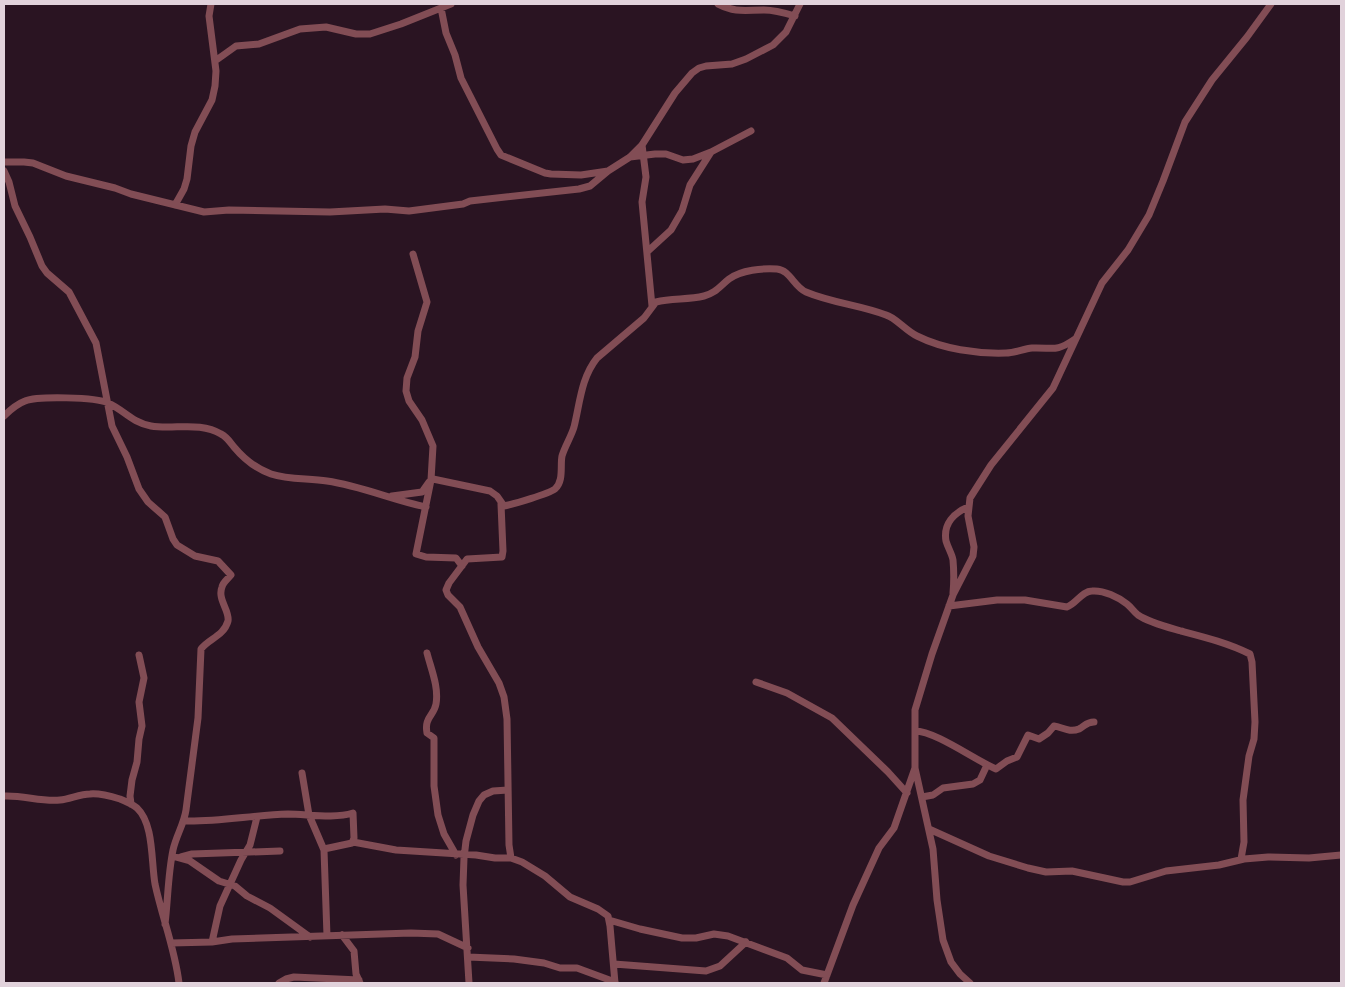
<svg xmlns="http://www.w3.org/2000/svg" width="1345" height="987" font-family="'Alegreya Sans',sans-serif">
	<rect width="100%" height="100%" fill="#2a1422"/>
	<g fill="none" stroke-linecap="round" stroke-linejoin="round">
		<path stroke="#824d55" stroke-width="7" d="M718,4C736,13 745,10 764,10C775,10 785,13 795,16
			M441,8L446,33L455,55L461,78L497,149L501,155L545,173L551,174L581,175L608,171L630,157L642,145L675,93L692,73L699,68L706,66L732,64L746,59L773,45L786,32L800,4
			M215,61L236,46L259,44L300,29L326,27L356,34H370L401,24L451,4
			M642,145L646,177L642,202L652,306
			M630,157L655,154H666L683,160L693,159L711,152
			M4,162H24L33,163L66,176L115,188L131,194L204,212L229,210L330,212L385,209L409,211L463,204L470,201L579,189L590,186L608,171
			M4,171L9,182L15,206L30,237L42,266L47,273L69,292L96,343L112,426L127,457L139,489L148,502L165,517L173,539L177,545L195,556L218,561L231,575C228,579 223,582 222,587C217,599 230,611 228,621C224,636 208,639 201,649L198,718L186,810C184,824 176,836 173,850C168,874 168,899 165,924
			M175,205L184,189L187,179L191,146L195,132L212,100L215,86L216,71L209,16L211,4
			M647,252L671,230L682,211L690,185L711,152L751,131
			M413,254L427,302L418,331L415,357L407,378L406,391L409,401L422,420L433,446L431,480
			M4,416C10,410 17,404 25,401C37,396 96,397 108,403C124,410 131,422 151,426C173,430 200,421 221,434C227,437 230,442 234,447C244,459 257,469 271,474C289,480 309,478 327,481C361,486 393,500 426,507
			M392,496L422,492L429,482
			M501,504L503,551L502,557L467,559L449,583L446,590L448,595L460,607L478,647L499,683L504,697L507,719L509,845L511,858
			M462,566L456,558L426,557L416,554L431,480L433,479L490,491L497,496L504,506C514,504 548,494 555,489C564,481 560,466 562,456C565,446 571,437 574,427C580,403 581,378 597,358L644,318L656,302C672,298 688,300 704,296C716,293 720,286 729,279C741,270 763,268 777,269C790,270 794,287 806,292C832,303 860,305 886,315C895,317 906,331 917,336C943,349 977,354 1006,353C1015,353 1023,349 1032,348C1053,347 1055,353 1075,339
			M953,593C954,582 954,571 953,560C952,554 948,548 946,541C943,524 954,513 968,507
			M949,606L997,600H1025L1067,607C1076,604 1082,591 1092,591C1104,590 1118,597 1127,604C1131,607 1134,612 1138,615C1150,623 1167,627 1181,631C1204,637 1228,643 1250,654L1252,662L1255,722L1254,739L1249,756L1243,800L1244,842L1241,859
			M427,653C431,669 439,687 436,704C434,716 424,717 427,733L434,738V786L438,815L444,834L456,855
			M756,682L787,693L832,718L888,772L907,793
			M915,731C935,731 975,760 996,769L1007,761L1017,757L1028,735L1039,739L1048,733L1054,726C1062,727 1069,733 1079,729C1085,726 1086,722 1094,722
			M302,773L309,815L324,850L327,936
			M4,796C23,795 42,802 60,800C70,799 80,794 90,794C100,793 110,796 120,799C125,801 132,804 137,808C154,824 151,861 155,884C162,917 175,949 179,983
			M922,797L933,795L943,788L973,784L980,780L987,765
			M131,804L130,796L132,780L137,762L139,739L142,726L139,702L144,678L139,655
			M184,821C218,822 253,815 288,814C307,814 334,819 353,813L354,838L352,843L324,849
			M929,829L989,856L1028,868L1046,872L1072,871L1123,882H1130L1166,871L1219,865L1244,859L1268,857L1309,858L1341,855
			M353,842L396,850L476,855L495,858H511L522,862L545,876L570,897L598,909L608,916L610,926L615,983
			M172,856L190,861L219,881L235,886L247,896L270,908L310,937
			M181,857L192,854L280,851
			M609,920L640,929L682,938H696L714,934L728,936L787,958L802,970L827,975
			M342,935L354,951L356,974L360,983
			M212,942L220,906L241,860L250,845L257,817
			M171,943L212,942L232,939L411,933L438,934L468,948
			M468,957L514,959L544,963L560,968H577L615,982
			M614,964L706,971L720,966L746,942
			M279,983L286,979L294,977L359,980
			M469,983L463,885L464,858L466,841L473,815L479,801L484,795L493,791L508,790
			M824,983L853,905L879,848L894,828L915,768
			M970,983L960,974L951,962L943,940L937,900L933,849L915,768V710L932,654L953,595L973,556L974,547L968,516L970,498L991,465L1053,388L1102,283L1128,250L1149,215L1163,181L1185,122L1212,80L1247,37L1271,4"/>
	</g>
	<rect width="1345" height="987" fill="none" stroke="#e1d2db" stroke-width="10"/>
</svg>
